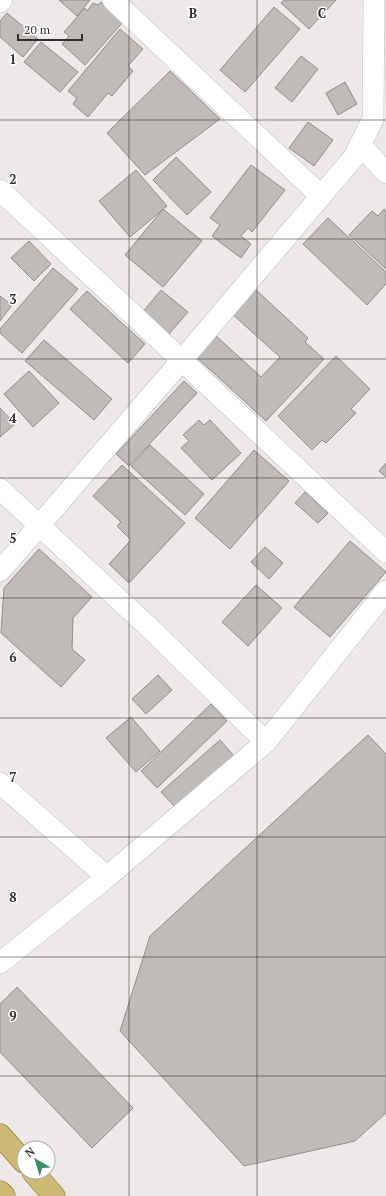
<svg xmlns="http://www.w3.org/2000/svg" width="386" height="1196" font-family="'PT Serif',serif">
	<rect width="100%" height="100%" fill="#eee9e8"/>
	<path fill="#bfbbb9" stroke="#938e8d" d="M59,0H90L77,16Z
		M284,0H336L309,29L281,3Z
		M101,2L123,22L85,65L62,44L69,36L64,32L85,8L87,11L93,3L98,5Z
		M274,7L300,29L245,92L220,70Z
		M7,13L38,39L23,57L0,37V21Z
		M120,29L143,49L128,66L133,71L112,96L108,93L88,117L73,104L77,98L68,91Z
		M41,42L78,72L60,92L24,62Z
		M301,56L318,69L292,102L275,88Z
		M170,71L220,119L145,175L107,133Z
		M345,82L357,104L338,115L326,93Z
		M308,122L333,140L314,166L289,148Z
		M176,157L211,192L187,215L153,180Z
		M251,165L285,190L252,232L248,228L241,236L251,244L241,258L212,236L220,225L210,218Z
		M136,170L167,206L130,237L99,201Z
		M163,209L202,241L163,287L125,255Z
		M384,209L386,211V269L349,235L372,211L378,216Z
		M328,218L386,272V284L367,305L303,244Z
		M29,241L51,264L34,281L11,258Z
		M53,268L78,289L22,353L0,333V329Z
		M254,288L308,338L305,342L324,359L266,421L195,356L214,334L261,377L280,357L231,313Z
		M161,290L188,312L169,334L142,313Z
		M87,291L145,344L128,363L70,309Z
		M0,296L12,305L0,321Z
		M44,340L112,399L94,420L25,361Z
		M336,356L370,389L351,409L356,413L326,443L322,440L312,450L278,416Z
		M29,371L59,403L33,427L4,394Z
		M184,381L197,393L129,466L116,454Z
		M0,408L15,424L0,437Z
		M199,420L204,425L210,420L241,453L212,480L181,448L189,441L183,435Z
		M150,445L204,494L185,515L131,466Z
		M254,450L289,481L230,549L195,518Z
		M386,463V477L379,471Z
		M122,465L185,523L129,583L109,564L131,540L117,526L121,522L93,496Z
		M305,492L328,513L318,523L295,503Z
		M350,541L386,572L330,637L294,607Z
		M265,547L283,563L269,579L251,562Z
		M39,549L92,597L73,618L72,649L85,660L61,687L1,633L4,588Z
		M256,585L282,608L248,646L222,622Z
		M158,675L172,690L146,714L132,699Z
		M211,704L227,721L157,788L141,771Z
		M131,717L160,751L136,772L106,738Z
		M368,735L386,754V1113L355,1141L244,1166L120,1031L150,936Z
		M220,740L235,757L177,809L161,792Z
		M17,987L133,1108L92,1148L0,1052V1004Z"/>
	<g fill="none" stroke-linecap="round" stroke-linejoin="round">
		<defs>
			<path id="minor" d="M113,0L321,196
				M0,2L2,0
				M360,144L386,173
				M0,190L386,552
				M0,489L155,633L266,742
				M0,571L182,360L354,157L373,119L374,0
				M0,783L107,877
				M0,963L107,877L266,742L386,591"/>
			<path id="primary" d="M0,1135L24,1162
				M33,1172L54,1196
				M0,1192L4,1196"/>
		</defs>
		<use href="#minor" stroke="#bfbbb9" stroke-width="22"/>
		<use href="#primary" stroke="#806b20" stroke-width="23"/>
		<use href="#minor" stroke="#fff" stroke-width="21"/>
		<use href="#primary" stroke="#ccba74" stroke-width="22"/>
	</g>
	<path fill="none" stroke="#312f2e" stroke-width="1" stroke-opacity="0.55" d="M129,0V1196M257,0V1196M0,120H386M0,239H386M0,359H386M0,478H386M0,598H386M0,718H386M0,837H386M0,957H386M0,1076H386"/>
	<g font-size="13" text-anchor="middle" font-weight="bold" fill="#312f2e" stroke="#fff" stroke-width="3" stroke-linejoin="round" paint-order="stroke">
		<text x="193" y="18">B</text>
		<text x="322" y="18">C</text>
		<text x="13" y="64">1</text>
		<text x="13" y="184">2</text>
		<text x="13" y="304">3</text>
		<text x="13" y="423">4</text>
		<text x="13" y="543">5</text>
		<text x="13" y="662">6</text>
		<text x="13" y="782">7</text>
		<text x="13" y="902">8</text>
		<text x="13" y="1021">9</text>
	</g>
	<g transform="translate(36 1160) rotate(322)"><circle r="19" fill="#ffffff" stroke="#adacab"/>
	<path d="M0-3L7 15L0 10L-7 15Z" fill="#359067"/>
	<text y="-6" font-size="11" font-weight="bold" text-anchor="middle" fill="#312f2e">N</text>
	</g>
	<path d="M18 34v6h64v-6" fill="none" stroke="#312f2e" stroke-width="2"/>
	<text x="24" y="34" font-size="12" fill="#312f2e" stroke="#ffffff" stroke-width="3" paint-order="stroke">20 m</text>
</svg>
